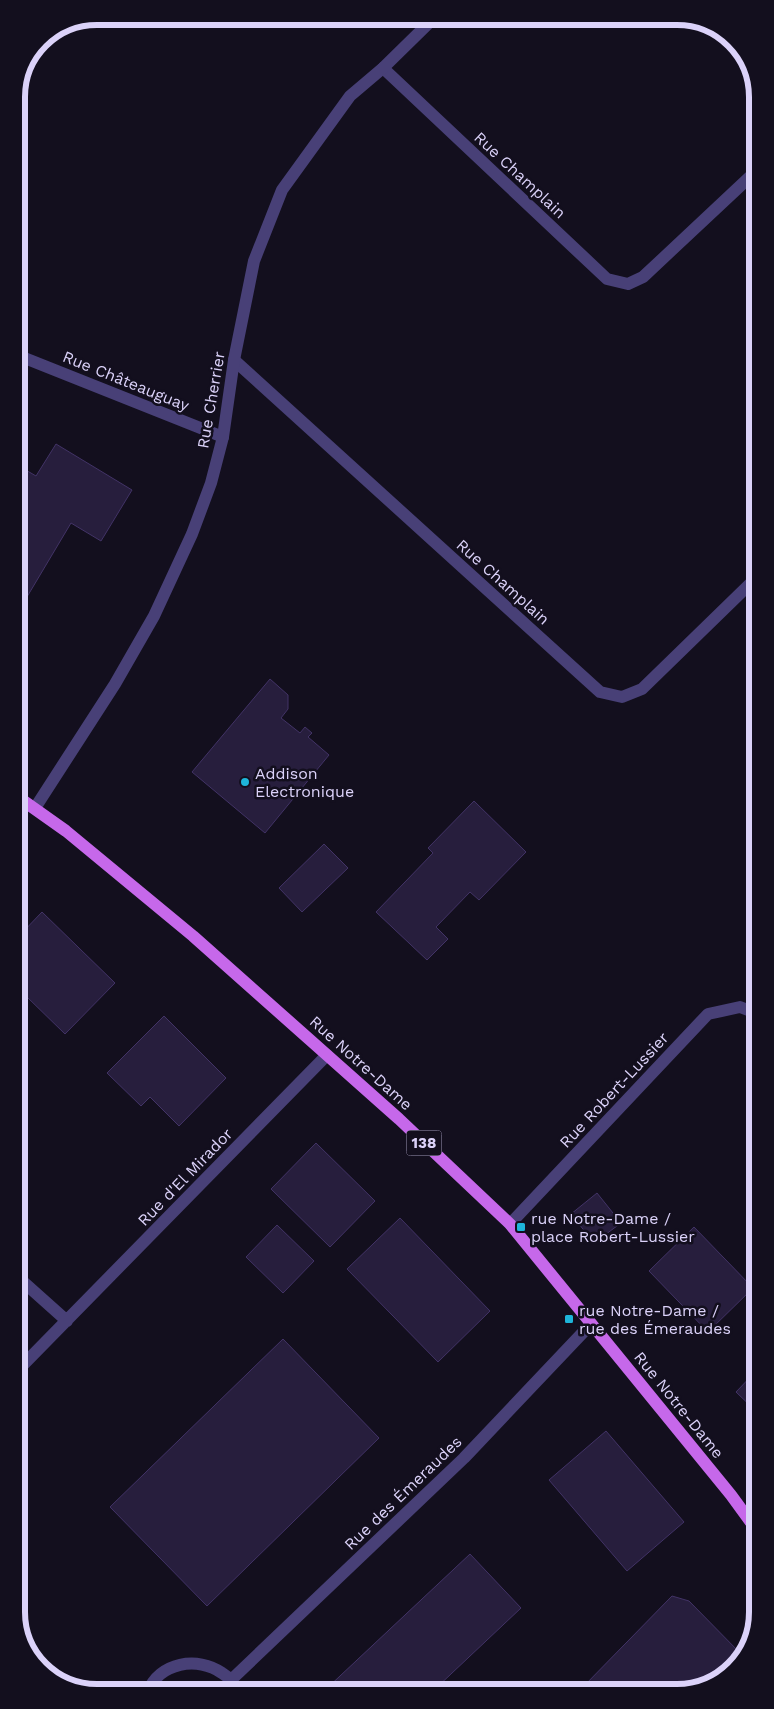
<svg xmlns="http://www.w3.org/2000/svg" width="774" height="1709" font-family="'Work Sans',sans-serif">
	<rect width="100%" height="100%" fill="#130f1e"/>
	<path fill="#271e3d" stroke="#423366" d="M56,444L132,490L101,541L71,523L18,612L17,480L24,469L36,476Z
		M270,679L288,695V709L281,718L300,733L305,727L312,733L308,737L329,755L265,833L192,772Z
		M474,801L526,852L479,900L470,892L436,927L448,939L427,960L376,912L433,853L428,848Z
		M324,844L348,868L302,912L279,888Z
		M42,912L115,983L65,1034L25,995L19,1002V936Z
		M164,1016L226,1078L179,1126L150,1097L141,1106L107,1073Z
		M316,1143L375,1201L330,1247L271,1189Z
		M597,1193L621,1223L594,1243L571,1214Z
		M400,1218L490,1311L438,1362L347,1269Z
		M277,1225L314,1261L283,1293L246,1257Z
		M694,1227L753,1288L708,1332L649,1271Z
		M283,1339L379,1438L207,1606L110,1507Z
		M757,1370V1412L736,1392Z
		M606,1431L684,1522L627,1571L549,1480Z
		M470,1554L521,1608L434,1690L324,1691Z
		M672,1596L689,1601L743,1656L741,1661L703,1688L581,1689Z"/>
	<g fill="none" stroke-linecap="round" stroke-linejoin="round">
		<path stroke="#484077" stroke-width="12" d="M383,68L607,279L628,284L643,277L754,173
			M17,355L223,437
			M234,360L600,692L622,697L642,689L755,579
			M510,1224L708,1014L740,1007L756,1013
			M20,1279L67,1321
			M20,1368L327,1055
			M231,1680L464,1458L591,1324
			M148,1692C159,1662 198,1656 222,1673C225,1675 229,1678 231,1680C233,1683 235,1688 236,1692"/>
		<path stroke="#484077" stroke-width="12" d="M35,808L115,684L154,616L192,534L211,483L223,437L234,360L254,261L282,190L350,96L383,68L436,16"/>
		<path stroke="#c668ea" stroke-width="12" d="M18,797L66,831L193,936L399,1119L510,1224L731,1495L758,1532"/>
	</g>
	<g fill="#1eb5da" stroke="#130f1e" stroke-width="2">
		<circle cx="245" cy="782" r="5"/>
		<rect x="516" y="1222" width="10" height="10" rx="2.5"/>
		<rect x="564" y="1314" width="10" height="10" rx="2.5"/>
	</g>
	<g text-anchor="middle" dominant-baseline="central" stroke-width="5" stroke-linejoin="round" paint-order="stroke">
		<rect fill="#130f1e" stroke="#9f98b7" stroke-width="1" x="406.5" y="1130.5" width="35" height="25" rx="4"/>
		<g font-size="15" font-weight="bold" fill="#dbd2f9">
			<text x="424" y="1143">138</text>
		</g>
		<g font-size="16" fill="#dbd2f9" stroke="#130f1e">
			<text transform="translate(520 175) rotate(43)">Rue Champlain</text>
			<text transform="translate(126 381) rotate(22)">Rue Châteauguay</text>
			<text transform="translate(211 400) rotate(-80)">Rue Cherrier</text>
			<text transform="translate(503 582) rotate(42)">Rue Champlain</text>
			<text transform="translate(361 1063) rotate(42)">Rue Notre-Dame</text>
			<text transform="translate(614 1090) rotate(-47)">Rue Robert-Lussier</text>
			<text transform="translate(185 1177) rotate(-46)">Rue d'El Mirador</text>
			<text transform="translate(679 1405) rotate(51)">Rue Notre-Dame</text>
			<text transform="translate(403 1493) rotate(-44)">Rue des Émeraudes</text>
		</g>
		<g font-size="16" fill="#dbd2f9" stroke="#130f1e" text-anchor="start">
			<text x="255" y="773">Addison<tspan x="255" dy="18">Electronique</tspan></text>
			<text x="531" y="1218">rue Notre-Dame /<tspan x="531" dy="18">place Robert-Lussier</tspan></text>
			<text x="579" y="1310">rue Notre-Dame /<tspan x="579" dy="18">rue des Émeraudes</tspan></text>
		</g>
	</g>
	<path d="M0 0H774V1709H0ZM97 25H677A72 72 0 0 1 749 97V1612A72 72 0 0 1 677 1684H97A72 72 0 0 1 25 1612V97A72 72 0 0 1 97 25Z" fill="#130f1e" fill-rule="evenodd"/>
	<path fill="none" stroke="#dbd2f9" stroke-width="6" d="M97 25H677A72 72 0 0 1 749 97V1612A72 72 0 0 1 677 1684H97A72 72 0 0 1 25 1612V97A72 72 0 0 1 97 25Z"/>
</svg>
